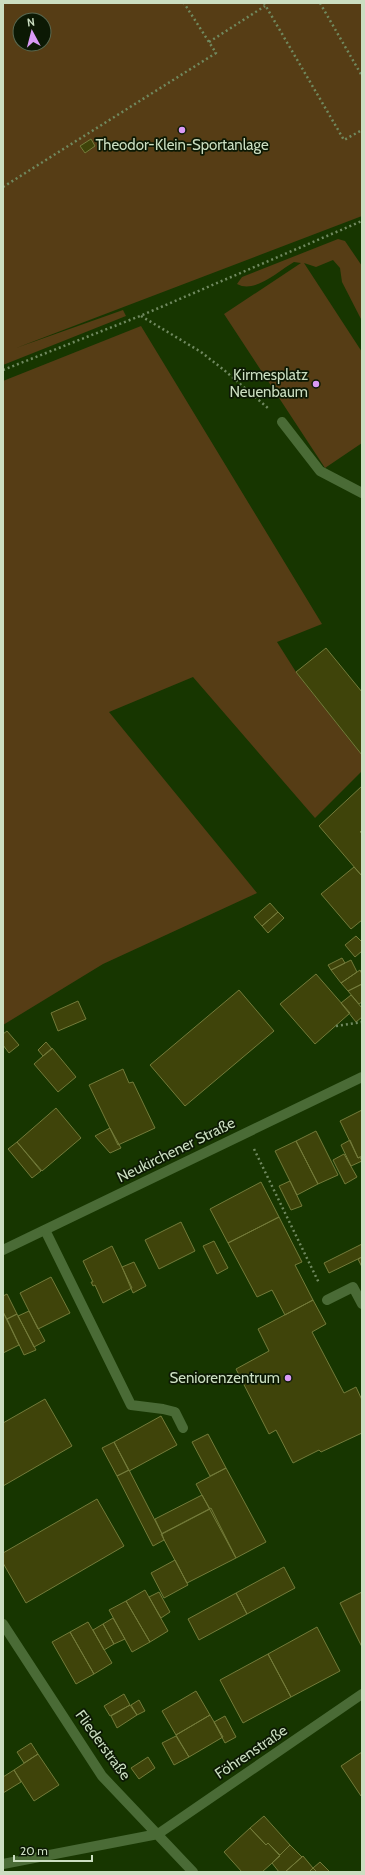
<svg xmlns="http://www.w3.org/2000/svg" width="365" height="1875" font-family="Cabin,sans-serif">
	<rect width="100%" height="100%" fill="#173600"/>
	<path fill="#563d15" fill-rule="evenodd" d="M3,3H362V216L16,348L123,310L126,316L3,365ZM20,20H44V44H20Z
		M338,239L345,241L362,266V321L342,282L340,268L333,260L316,267L304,263L362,352V443L325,468L224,314L301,263L294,262C278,271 255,294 237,284L242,277Z
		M141,326L322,624L277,642L296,672L362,755V771L315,818L193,677L109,712L257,893L103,964L3,1025V381Z"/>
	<path fill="#3f440a" stroke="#737b3a" d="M91,139L95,146L85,153L80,146Z
		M326,648L362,692V755L296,672Z
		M362,786V830L360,832L362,833V876L319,826Z
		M354,867L362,876V920L351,929L321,894Z
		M270,903L278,912L262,926L254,917Z
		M278,912L284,918L268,933L262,926Z
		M356,936L362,942V951L355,957L345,945Z
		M342,958L345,963L331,970L328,965Z
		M351,960L357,972L341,983L331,970Z
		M360,970L362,974V984L348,991L341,983Z
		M316,974L350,1013L315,1044L280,1004Z
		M362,984V1002L359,1004L348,991Z
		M239,990L274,1031L185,1106L150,1065Z
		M351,995L362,1008V1017L356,1022L341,1003Z
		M78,1001L86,1019L58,1031L51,1013Z
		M7,1031L19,1045L9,1053L3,1045V1034Z
		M46,1042L52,1049L43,1056L38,1050Z
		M52,1048L76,1077L58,1092L34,1064Z
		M123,1069L129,1083L133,1082L155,1128L118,1145L89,1085Z
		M56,1108L81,1138L42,1171L17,1142Z
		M362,1110V1156L358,1158L340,1121Z
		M110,1128L121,1148L110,1153L95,1136Z
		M316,1131L338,1175L318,1184L296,1141Z
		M350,1140L358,1158L360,1157L362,1161L351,1166L341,1145Z
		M296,1141L318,1184L297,1195L275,1151Z
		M17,1142L41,1171L32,1178L8,1149Z
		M344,1154L357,1177L345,1184L333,1160Z
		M290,1181L302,1206L291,1210L279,1186Z
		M261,1182L279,1217L228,1243L210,1209Z
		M279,1217L302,1262L295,1265L313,1300L285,1315L272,1290L257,1297L228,1243Z
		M181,1222L195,1251L159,1269L145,1240Z
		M214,1241L228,1268L217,1274L203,1246Z
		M362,1244V1257L329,1273L324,1263Z
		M112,1246L132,1288L103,1303L95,1285L93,1286L91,1282H93L83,1261Z
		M362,1257V1267L358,1259Z
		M134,1262L146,1286L133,1293L122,1267Z
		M51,1277L70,1313L38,1329L20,1293Z
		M7,1294L17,1314L7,1319L3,1312V1296Z
		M313,1300L326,1324L312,1332L344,1393L356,1387L362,1400V1433L321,1452L319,1450L293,1463L276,1430L269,1434L236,1369L269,1351L258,1329Z
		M29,1311L45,1341L34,1347L18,1316Z
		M3,1312L19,1345L3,1353Z
		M17,1314L36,1350L24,1355L7,1319Z
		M45,1399L72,1446L3,1486V1423Z
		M161,1416L177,1445L129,1471L114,1442Z
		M208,1434L226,1468L210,1476L192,1442Z
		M114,1442L129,1470L117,1476L102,1448Z
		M226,1468L266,1542L236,1558L196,1484Z
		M129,1470L162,1534L164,1540L153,1546L117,1476Z
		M202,1495L210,1509L162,1534L155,1519Z
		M97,1499L124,1546L26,1603L3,1563V1553Z
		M211,1508L236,1558L187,1583L161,1534Z
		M175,1560L188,1585L164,1598L151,1573Z
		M284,1567L295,1588L247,1614L236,1593Z
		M145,1590L168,1631L150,1642L126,1601Z
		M159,1592L170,1612L161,1618L149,1597Z
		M362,1592V1647L340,1603Z
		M236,1593L247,1614L199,1640L188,1619Z
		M126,1601L150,1642L132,1652L109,1610Z
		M113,1618L125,1639L114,1644L103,1624Z
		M88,1622L112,1663L94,1674L70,1632Z
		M103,1624L114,1644L104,1650L93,1630Z
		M317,1627L340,1671L291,1697L268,1654Z
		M70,1632L94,1674L76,1684L52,1642Z
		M268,1654L291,1697L243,1723L220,1680Z
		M196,1691L210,1715L176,1735L162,1711Z
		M124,1694L130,1705L110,1716L104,1706Z
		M139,1700L145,1711L137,1715L131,1705Z
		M130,1705L137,1715L117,1728L111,1716Z
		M210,1715L223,1737L189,1757L176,1735Z
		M225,1716L236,1737L225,1743L214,1722Z
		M176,1736L189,1757L174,1765L162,1743Z
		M31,1743L38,1754L24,1763L17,1752Z
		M362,1752V1796H361L341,1766Z
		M38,1754L59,1785L34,1801L14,1770Z
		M148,1757L155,1768L139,1779L131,1768Z
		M14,1770L21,1782L3,1793V1777Z
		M264,1816L290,1845L280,1855L268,1843L266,1845L250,1828Z
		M250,1828L266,1845L268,1843L280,1856L262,1872H242L224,1852Z
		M290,1845L302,1857L285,1872H279L272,1863Z
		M303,1856L313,1868L309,1872H285Z
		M320,1862L330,1872H317L313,1868Z
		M313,1868L317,1872H309Z"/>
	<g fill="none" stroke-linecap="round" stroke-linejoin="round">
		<path stroke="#70895f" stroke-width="2.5" stroke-dasharray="2 3" stroke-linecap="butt" d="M264,3L344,140L362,130
			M320,3L362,76
			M209,42L265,6
			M3,187L216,53L184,3
			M141,316L201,352L224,370L269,409
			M3,370L140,316L362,221
			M336,1026L362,1022
			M254,1149L319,1283"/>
		<path stroke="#4a6b36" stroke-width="10" d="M282,422L320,471L362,493
			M45,1230L131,1405L163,1409L175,1412L183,1428
			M3,1250L362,1077
			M327,1300L353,1287L362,1304
			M3,1624L102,1776L193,1872
			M3,1864L158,1834L362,1694"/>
	</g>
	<g fill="#da9af6" stroke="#0c1904" stroke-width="1.5">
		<circle cx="182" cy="130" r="4"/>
		<circle cx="316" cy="384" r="4"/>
		<circle cx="288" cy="1378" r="4"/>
	</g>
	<g text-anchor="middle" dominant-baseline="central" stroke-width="3.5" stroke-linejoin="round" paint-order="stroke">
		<g font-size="15" fill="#cbdec1" stroke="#0c1904" text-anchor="end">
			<text x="182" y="145" text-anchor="middle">Theodor-Klein-Sportanlage</text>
			<text x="308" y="375">Kirmesplatz<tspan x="308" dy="17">Neuenbaum</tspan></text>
			<text x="280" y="1378">Seniorenzentrum</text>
		</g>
		<g font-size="15" fill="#cbdec1" stroke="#0c1904">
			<text transform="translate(176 1150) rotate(-26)">Neukirchener Straße</text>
			<text transform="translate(103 1745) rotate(54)">Fliederstraße</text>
			<text transform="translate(251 1752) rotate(-34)">Föhrenstraße</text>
		</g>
	</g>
	<rect width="365" height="1875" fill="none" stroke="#cbdec1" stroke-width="8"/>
	<g transform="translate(32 32) rotate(353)"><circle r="19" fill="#0c1904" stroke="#586850"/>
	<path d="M0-3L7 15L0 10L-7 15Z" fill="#da9af6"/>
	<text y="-6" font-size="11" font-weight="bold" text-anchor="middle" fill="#cbdec1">N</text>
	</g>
	<path d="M14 1855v6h78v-6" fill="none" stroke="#cbdec1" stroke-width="2"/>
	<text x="20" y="1855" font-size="12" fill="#cbdec1" stroke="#0c1904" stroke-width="3" paint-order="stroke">20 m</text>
</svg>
